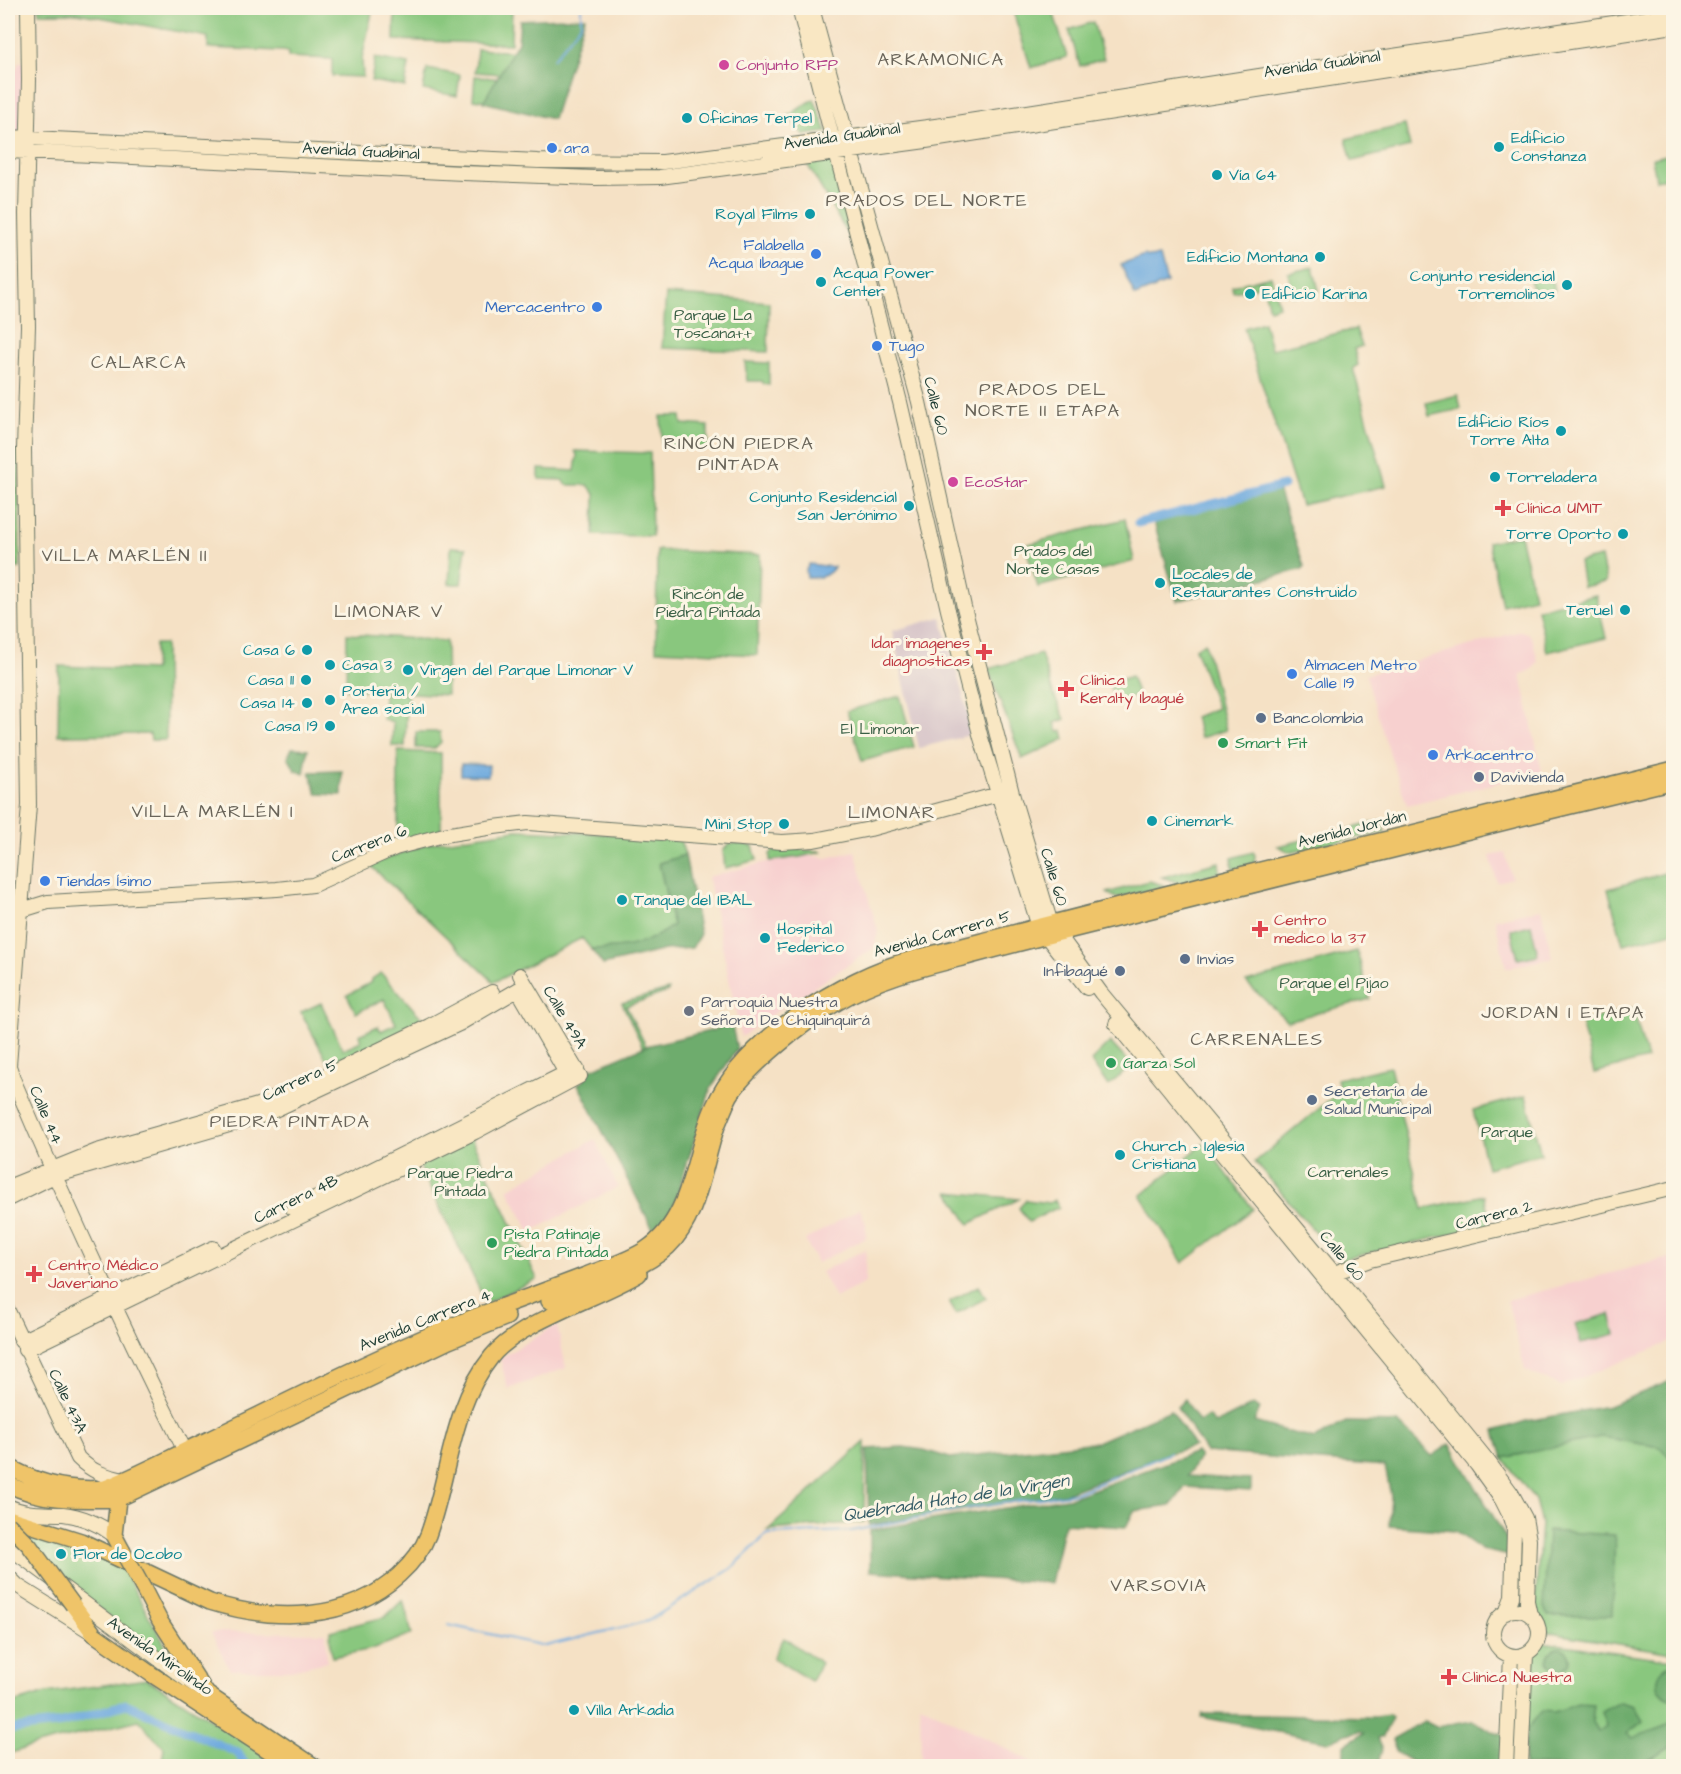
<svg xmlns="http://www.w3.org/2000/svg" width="1681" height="1774" font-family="'Architects Daughter',sans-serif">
	<rect width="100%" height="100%" fill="#fcf5e5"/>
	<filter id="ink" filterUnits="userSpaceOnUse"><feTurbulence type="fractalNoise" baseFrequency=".0167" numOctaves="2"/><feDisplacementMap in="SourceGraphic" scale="12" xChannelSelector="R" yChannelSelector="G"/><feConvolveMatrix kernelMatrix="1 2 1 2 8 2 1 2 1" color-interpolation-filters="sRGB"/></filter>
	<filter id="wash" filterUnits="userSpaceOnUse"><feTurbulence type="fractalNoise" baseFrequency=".008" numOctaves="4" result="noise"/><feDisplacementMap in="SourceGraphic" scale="24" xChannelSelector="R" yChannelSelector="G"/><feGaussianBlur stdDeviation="1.35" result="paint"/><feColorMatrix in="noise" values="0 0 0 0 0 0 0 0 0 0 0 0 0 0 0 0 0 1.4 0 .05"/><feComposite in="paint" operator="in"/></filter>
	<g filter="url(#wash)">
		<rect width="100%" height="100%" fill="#f5e1c5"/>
		<path fill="#f7d0cf" d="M19,62H27L25,133L8,132V75L16,69Z
			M1521,631L1529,634L1533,641L1538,661L1533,669L1521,675L1542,772L1407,805L1380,724L1366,675Z
			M855,851L878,931L874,948L776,1012L741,1037L708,877L797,854L827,858Z
			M1505,853L1512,878L1497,882L1490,856Z
			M1541,909L1552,958L1506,968L1495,919Z
			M595,1139L618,1187L530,1232L508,1189Z
			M860,1209L866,1224V1238L817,1263L805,1240Z
			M866,1249L865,1283L835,1298L821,1272Z
			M1673,1257V1341L1561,1386L1525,1370L1507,1300Z
			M557,1325L566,1368L508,1389L500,1358Z
			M211,1632L326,1633L327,1662L291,1670H230Z
			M920,1704L1040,1766H921Z"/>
		<path fill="#d2bec5" d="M941,617L974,734L919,748L892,631Z"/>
		<path fill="#89c77e" stroke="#548259" stroke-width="1.5" d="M38,8H373L362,59L363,77L332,76V59L288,57V52L283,51L208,48V37L78,13H39Z
			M395,8H512L511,44L394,40Z
			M1012,8H1052L1067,57L1031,68Z
			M1093,22L1104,59L1080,66L1069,30Z
			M477,49L516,52L514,75L475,72Z
			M375,58L409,64L405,87L371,81Z
			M427,69L460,75L457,96L423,90Z
			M475,76L510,80L507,103L473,99Z
			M814,99L827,132L804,135L788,116Z
			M1405,125L1410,147L1352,161L1346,139Z
			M1673,154V177L1656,180L1652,158Z
			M835,159L858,252L806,162Z
			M1313,267L1319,291L1293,296L1288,273Z
			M1551,274L1555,290L1534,295L1530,279Z
			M1271,276L1279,306L1269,309L1263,285L1233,292L1232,286Z
			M666,294L769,302L768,352L662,348Z
			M1264,322L1271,349L1356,329L1362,346L1354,349L1358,365L1353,368L1386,486L1301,505L1244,328Z
			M745,362L769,363V385L764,384L762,381H747Z
			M1458,395L1461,409L1429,416L1426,403Z
			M661,416H681L682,424L708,426V448L662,444Z
			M8,451H19L20,568H8Z
			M575,451L650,453L652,536L594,535L595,494L588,485H567L562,480L539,479V469L575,471L577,455Z
			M1125,519L1134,561L1038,587L1025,545Z
			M1520,535L1534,597L1502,605L1488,542Z
			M451,547L466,548L461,584H449Z
			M657,550L760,555L757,655L656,650Z
			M1601,557L1606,582L1583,587L1579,562Z
			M1596,595L1606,638L1547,652L1537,609Z
			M347,634L446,641L447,695L346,689Z
			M1205,643L1226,730L1200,738L1195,717L1217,708L1195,648Z
			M155,644H165L166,740H151L150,734L58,735L59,666L154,670Z
			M1041,654L1053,693L1065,719L1055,723L1058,732L1063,731L1065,739L1022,759L988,669Z
			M1131,676L1138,695L1116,703L1109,684Z
			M384,693L407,694L405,746H392L393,722L383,719Z
			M900,696L914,747L862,761L847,711Z
			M416,732H440L441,742L435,748H416Z
			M398,751L441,753V832L398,842Z
			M1382,821L1385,832L1289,852L1278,846Z
			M517,830L679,837L685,855L659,863L673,925C647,946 624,949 591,949L582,938L494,982L371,866L376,862L431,843Z
			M736,843L753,846L757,860L725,868L723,851L728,845Z
			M777,848L819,851L821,852L800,857L770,861V854Z
			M1253,852L1255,855L1254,863L1235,869L1232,867V858Z
			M1219,862L1220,872L1179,883L1162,877Z
			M1665,873L1673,904V932L1623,944L1608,889Z
			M1149,881L1167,886L1116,898L1107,893Z
			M1531,925L1538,955L1518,959L1511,930Z
			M1357,951L1370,999L1287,1021L1246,982Z
			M381,973L429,1026L333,1072L301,1012L321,1003L343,1049L361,1041L359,1035L378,1026L381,1031L396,1024L384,999L356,1013L347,995L372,982V979Z
			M668,990V992L626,1006L646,1046L643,1047L622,1003Z
			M1633,1008L1647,1059L1594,1073L1581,1022Z
			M1110,1042L1132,1066L1108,1086L1091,1061Z
			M1390,1067L1423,1209L1484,1195L1491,1225L1339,1260L1255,1162L1340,1091L1337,1079Z
			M1526,1096L1541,1154L1487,1168L1473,1110Z
			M471,1138L537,1279L486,1303L418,1163Z
			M1204,1143L1253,1209L1183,1263L1141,1196Z
			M949,1192L1019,1199L969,1224Z
			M1026,1200L1049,1203L1055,1200L1059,1207L1029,1222L1019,1208Z
			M978,1286L986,1298L956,1314L949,1302Z
			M1610,1314L1615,1334L1581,1343L1575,1324Z
			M1601,1437L1661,1447L1671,1458H1673V1653L1545,1632L1535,1608L1541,1524L1535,1500L1503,1458Z
			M865,1442L864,1522L768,1530Z
			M18,1529L73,1545L122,1568L178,1668L65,1583Z
			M403,1600L412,1634L372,1649L332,1657L330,1631L385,1617Z
			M784,1638L821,1663L811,1681L773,1658Z
			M1541,1642L1673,1660V1766H1524L1528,1657L1536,1651Z
			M147,1679L274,1760L277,1766H161L164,1748L139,1720L36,1745L8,1754V1705L46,1693Z"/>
		<path fill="#6eac6d" stroke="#467450" stroke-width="1.5" d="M585,17L553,119L483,102L518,42L520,20Z
			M1277,487L1304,566L1303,569L1177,601L1154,522Z
			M292,748L308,749L304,774L295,770L288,757Z
			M342,771V795L317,794L310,772Z
			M685,855L700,934L692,948L665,950L603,965L591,949C624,949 647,946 673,925L659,863Z
			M731,1022L737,1049L711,1088L672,1211L655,1233L578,1084L584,1080L589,1070L646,1046L714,1030Z
			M1673,1380V1458L1671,1459L1660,1447L1601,1437L1503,1458L1495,1431L1526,1421L1609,1406Z
			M1185,1399L1199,1422L1208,1416L1215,1424L1253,1405L1260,1409L1254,1422L1314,1439L1346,1422L1398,1423L1432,1456L1450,1444L1508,1541L1510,1556L1482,1550L1455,1531L1389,1526L1391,1496L1385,1466L1206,1452L1177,1407Z
			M1171,1410L1194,1446L1170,1453L1064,1494L869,1525L867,1449L903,1447L924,1450L950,1458L1097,1442Z
			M1196,1452L1200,1457L1187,1476L1251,1480V1491L1185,1487L1171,1506L1134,1511L1126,1527L1064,1523L1051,1583L870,1571V1530L1073,1497Z
			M1548,1531L1615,1535L1612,1616H1548L1544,1607Z
			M1548 1659a11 11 0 1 1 22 0a11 11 0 1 1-22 0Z
			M1673,1664H1674L1673,1700C1652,1694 1653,1669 1673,1664Z
			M1620,1702L1634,1706L1643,1721L1627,1734L1633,1738L1673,1723V1746L1643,1763L1641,1766H1524L1526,1730L1542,1711L1554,1712L1578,1704L1594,1705L1592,1722L1598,1732L1606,1726L1602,1712Z
			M1202,1714L1375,1717L1389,1715L1392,1718L1383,1737L1377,1739L1382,1750L1378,1762L1358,1763L1360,1766H1335L1344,1757V1745L1364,1733L1361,1731L1346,1734L1328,1742L1201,1717Z
			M1424,1721L1436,1727L1473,1721L1496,1733L1505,1735L1502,1766H1419L1397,1753L1392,1739Z"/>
		<path fill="#6ca9de" stroke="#467389" stroke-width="1.5" d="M1145,256L1148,258L1160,257L1167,283L1135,296L1121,265Z
			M809,564L834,567C828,577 818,578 807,578L806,570Z
			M461,764L489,765L488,776L461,775Z"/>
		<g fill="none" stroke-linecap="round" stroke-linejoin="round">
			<path stroke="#6ca9de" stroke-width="2" d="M553,59L581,24V8
				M448,1625L545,1646L648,1621L731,1569L767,1534L852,1531L961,1509L1076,1493L1170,1453"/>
			<path stroke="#6ca9de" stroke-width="9" d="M1138,523L1283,486
				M8,1730L63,1723L126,1704L238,1753L246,1766"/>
		</g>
	</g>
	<g filter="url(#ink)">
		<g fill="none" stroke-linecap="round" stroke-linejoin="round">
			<defs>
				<path id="secondary" d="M28,8L29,80L26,214L28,326L24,449L29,805L9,1066L14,1081C67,1206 124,1329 185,1451
					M799,8L900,402L948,610L981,738L1039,927L1087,988
					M812,8L919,402L964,607L1013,797L1051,924L1101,993L1402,1355L1487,1460L1512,1494L1525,1518L1529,1540L1527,1601L1530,1615
					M8,137L538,161L663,162L943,125L1272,74L1674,14
					M8,151L463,173L595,178L660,177L926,141L1674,26
					M8,920L22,910L48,902L277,889L313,885L395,848L444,835L494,827L528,823L782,842L814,840L870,829L1006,792
					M518,990L570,1080
					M1116,1024L1477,1465L1502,1500L1509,1514L1514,1530L1512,1597L1506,1613
					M8,1187L97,1151L258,1105L333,1072L429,1026L492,992
					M8,1199L54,1176L264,1115L459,1024L526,985
					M293,1209L558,1077L577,1069
					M1328,1278L1334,1273L1370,1260L1674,1188
					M8,1311L78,1458C92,1472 105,1476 124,1480
					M21,1341L213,1248
					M25,1350L475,1132L580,1076L520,975
					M8,1506C26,1515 43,1513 63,1514C82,1516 99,1524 114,1535
					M8,1547C75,1594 138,1646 206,1693
					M8,1576L18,1586L93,1633
					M1493 1633a23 23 0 1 1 46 0a23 23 0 1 1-46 0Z
					M1506,1766L1511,1656
					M1521,1766L1526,1655"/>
				<path id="primary" d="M549,1301C585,1287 640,1273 668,1247C700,1216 703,1166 717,1126C721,1117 725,1106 730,1096C748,1066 807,1020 838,1002C880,977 927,967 974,955C1026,941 1079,928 1132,915C1313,870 1493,824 1674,781
					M8,1466C38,1484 70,1491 105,1488C138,1475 169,1458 201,1443C280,1405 358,1365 439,1331C487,1311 537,1294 586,1275C606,1267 628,1261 646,1249C693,1218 692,1153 714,1106C744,1039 843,977 912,959L1228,878L1674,769
					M8,1484C42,1502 80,1500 118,1499L449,1341L507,1317
					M118,1499L114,1535L122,1550
					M8,1518L81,1541L210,1602C274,1622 348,1622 399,1575C412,1563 422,1551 428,1535C450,1475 450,1408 492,1356C521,1321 597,1299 639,1274
					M143,1588L160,1621L207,1694L314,1766
					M73,1605L94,1634L151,1674L292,1766"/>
			</defs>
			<use href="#secondary" stroke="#6a7667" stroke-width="16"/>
			<use href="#primary" stroke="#6a7667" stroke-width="18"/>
			<use href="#secondary" stroke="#f9e7c3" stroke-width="14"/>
			<use href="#primary" stroke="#efc469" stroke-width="15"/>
			<defs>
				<path id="primary-bridge" d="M8,1524L29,1545L73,1605
					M122,1550L143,1588"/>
			</defs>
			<use href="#primary-bridge" stroke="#6a7667" stroke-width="18" stroke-linecap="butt"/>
			<use href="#primary-bridge" stroke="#efc469" stroke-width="15"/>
		</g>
	</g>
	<g fill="#d1479c" stroke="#fcf5e5" stroke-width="2">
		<circle cx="724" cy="65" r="6"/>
		<circle cx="953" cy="482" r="6"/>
	</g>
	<g fill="#0f9aa8" stroke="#fcf5e5" stroke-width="2">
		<circle cx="687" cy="118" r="6"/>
		<circle cx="1499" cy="147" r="6"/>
		<circle cx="1217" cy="175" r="6"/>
		<circle cx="810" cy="214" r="6"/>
		<circle cx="1320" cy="257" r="6"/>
		<circle cx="821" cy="282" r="6"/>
		<circle cx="1567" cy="285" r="6"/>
		<circle cx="1250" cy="294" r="6"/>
		<circle cx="1561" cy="431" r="6"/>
		<circle cx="1495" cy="477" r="6"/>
		<circle cx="909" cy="506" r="6"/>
		<circle cx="1623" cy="534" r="6"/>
		<circle cx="1160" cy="583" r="6"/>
		<circle cx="1625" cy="610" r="6"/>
		<circle cx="307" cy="650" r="6"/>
		<circle cx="330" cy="665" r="6"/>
		<circle cx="408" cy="670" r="6"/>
		<circle cx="306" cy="680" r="6"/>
		<circle cx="330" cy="700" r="6"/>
		<circle cx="307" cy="703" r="6"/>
		<circle cx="330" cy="726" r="6"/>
		<circle cx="1152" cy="821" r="6"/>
		<circle cx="784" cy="824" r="6"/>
		<circle cx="622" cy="900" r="6"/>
		<circle cx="765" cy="938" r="6"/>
		<circle cx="1120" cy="1155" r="6"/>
		<circle cx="61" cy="1554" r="6"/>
		<circle cx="574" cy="1710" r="6"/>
	</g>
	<g fill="#3f7fe0" stroke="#fcf5e5" stroke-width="2">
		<circle cx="552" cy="148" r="6"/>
		<circle cx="816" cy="254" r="6"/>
		<circle cx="597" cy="307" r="6"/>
		<circle cx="877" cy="346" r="6"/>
		<circle cx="1292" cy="674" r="6"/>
		<circle cx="1433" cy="755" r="6"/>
		<circle cx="45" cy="881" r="6"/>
	</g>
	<g fill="#e0444e" stroke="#fcf5e5" stroke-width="2">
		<path d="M1500 499h6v6h6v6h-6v6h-6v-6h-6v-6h6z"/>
		<path d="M981 643h6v6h6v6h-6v6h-6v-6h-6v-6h6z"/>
		<path d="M1063 680h6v6h6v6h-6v6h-6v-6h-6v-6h6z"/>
		<path d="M1257 920h6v6h6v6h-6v6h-6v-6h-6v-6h6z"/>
		<path d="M31 1265h6v6h6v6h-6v6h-6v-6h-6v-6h6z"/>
		<path d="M1446 1668h6v6h6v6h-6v6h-6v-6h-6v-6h6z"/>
	</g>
	<g fill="#5c6f8a" stroke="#fcf5e5" stroke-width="2">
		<circle cx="1261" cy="718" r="6"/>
		<circle cx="1479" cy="777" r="6"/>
		<circle cx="1185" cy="959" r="6"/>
		<circle cx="1120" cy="971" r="6"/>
		<circle cx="1312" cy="1100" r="6"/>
	</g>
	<g fill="#2e9e5b" stroke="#fcf5e5" stroke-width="2">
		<circle cx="1223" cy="743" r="6"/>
		<circle cx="1111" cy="1063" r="6"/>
		<circle cx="492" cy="1243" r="6"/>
	</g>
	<circle fill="#6b7280" stroke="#fcf5e5" stroke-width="2" cx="689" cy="1011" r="6"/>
	<g text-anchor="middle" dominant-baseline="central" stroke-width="6" stroke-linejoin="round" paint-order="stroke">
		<g font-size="16" fill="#1f3d34" stroke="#fcf5e5">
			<text transform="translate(1322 64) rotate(-8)">Avenida Guabinal</text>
			<text transform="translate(842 136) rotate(-8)">Avenida Guabinal</text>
			<text transform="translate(361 151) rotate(3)">Avenida Guabinal</text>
			<text transform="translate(936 406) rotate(76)">Calle 60</text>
			<text transform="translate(1352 829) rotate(-14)">Avenida Jordán</text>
			<text transform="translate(369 844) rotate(-21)">Carrera 6</text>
			<text transform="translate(1054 877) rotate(73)">Calle 60</text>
			<text transform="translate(942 934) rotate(-15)">Avenida Carrera 5</text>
			<text transform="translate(565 1017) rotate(59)">Calle 49A</text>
			<text transform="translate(300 1080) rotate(-24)">Carrera 5</text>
			<text transform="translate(46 1115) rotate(67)">Calle 44</text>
			<text transform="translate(296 1199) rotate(-26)">Carrera 4B</text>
			<text transform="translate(1494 1215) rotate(-14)">Carrera 2</text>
			<text transform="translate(1342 1256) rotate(50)">Calle 60</text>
			<text transform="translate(425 1320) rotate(-22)">Avenida Carrera 4</text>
			<text transform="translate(68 1401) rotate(64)">Calle 43A</text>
			<text transform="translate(160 1656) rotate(35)">Avenida Mirolindo</text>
		</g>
		<g font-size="16" fill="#b23c85" stroke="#fcf5e5" text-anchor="start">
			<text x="736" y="65">Conjunto RFP</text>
			<text x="965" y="482">EcoStar</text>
		</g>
		<g font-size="16" fill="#0d838f" stroke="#fcf5e5" text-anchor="start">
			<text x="699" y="118">Oficinas Terpel</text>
			<text x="1511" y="138">Edificio<tspan x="1511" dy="18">Constanza</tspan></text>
			<text x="1229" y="175">Vía 64</text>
			<text x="798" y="214" text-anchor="end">Royal Films</text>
			<text x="1308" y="257" text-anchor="end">Edificio Montana</text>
			<text x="833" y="273">Acqua Power<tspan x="833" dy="18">Center</tspan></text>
			<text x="1555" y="276" text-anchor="end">Conjunto residencial<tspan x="1555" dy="18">Torremolinos</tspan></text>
			<text x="1262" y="294">Edificio Karina</text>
			<text x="1549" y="422" text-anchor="end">Edificio Ríos<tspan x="1549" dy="18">Torre Alta</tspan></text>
			<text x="1507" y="477">Torreladera</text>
			<text x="897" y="497" text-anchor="end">Conjunto Residencial<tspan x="897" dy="18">San Jerónimo</tspan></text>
			<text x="1611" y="534" text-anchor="end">Torre Oporto</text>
			<text x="1172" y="574">Locales de<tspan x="1172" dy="18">Restaurantes Construido</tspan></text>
			<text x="1613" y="610" text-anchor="end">Teruel</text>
			<text x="295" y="650" text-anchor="end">Casa 6</text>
			<text x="342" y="665">Casa 3</text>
			<text x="420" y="670">Virgen del Parque Limonar V</text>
			<text x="294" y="680" text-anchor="end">Casa 11</text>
			<text x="342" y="691">Porteria /<tspan x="342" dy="18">Area social</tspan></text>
			<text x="295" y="703" text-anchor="end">Casa 14</text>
			<text x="318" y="726" text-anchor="end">Casa 19</text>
			<text x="1164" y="821">Cinemark</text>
			<text x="772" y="824" text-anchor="end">Mini Stop</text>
			<text x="634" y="900">Tanque del IBAL</text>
			<text x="777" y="929">Hospital<tspan x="777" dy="18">Federico</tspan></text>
			<text x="1132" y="1146">Church - Iglesia<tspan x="1132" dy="18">Cristiana</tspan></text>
			<text x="73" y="1554">Flor de Ocobo</text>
			<text x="586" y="1710">Villa Arkadia</text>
		</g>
		<g font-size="16" fill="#366cbe" stroke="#fcf5e5" text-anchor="start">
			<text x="564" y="148">ara</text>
			<text x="804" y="245" text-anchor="end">Falabella<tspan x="804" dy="18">Acqua Ibague</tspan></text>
			<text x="585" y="307" text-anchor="end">Mercacentro</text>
			<text x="889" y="346">Tugo</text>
			<text x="1304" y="665">Almacen Metro<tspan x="1304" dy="18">Calle 19</tspan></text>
			<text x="1445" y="755">Arkacentro</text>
			<text x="57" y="881">Tiendas Ísimo</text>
		</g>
		<g font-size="16" fill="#3a6046" stroke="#fcf5e5">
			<text x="713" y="315">Parque La<tspan x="713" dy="18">Toscana++</tspan></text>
			<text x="1053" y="551">Prados del<tspan x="1053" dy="18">Norte Casas</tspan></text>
			<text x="708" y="594">Rincón de<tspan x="708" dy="18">Piedra Pintada</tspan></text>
			<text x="880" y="729">El Limonar</text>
			<text x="1334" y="983">Parque el Pijao</text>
			<text x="1507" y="1132">Parque</text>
			<text x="1348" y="1172">Carrenales</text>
			<text x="460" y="1173">Parque Piedra<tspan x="460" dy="18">Pintada</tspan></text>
		</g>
		<g font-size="16" fill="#be3a42" stroke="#fcf5e5" text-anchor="start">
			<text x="1516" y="508">Clínica UMIT</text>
			<text x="970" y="643" text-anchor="end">Idar imagenes<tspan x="970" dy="18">diagnosticas</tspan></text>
			<text x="1080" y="680">Clínica<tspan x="1080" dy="18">Keralty Ibagué</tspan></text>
			<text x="1274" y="920">Centro<tspan x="1274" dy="18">medico la 37</tspan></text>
			<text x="48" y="1265">Centro Médico<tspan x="48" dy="18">Javeriano</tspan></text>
			<text x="1462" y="1677">Clinica Nuestra</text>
		</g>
		<g font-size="16" fill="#4e5e75" stroke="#fcf5e5" text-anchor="start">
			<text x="1273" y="718">Bancolombia</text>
			<text x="1491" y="777">Davivienda</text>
			<text x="1197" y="959">Invias</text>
			<text x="1108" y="971" text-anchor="end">Infibagué</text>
			<text x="1324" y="1091">Secretaría de<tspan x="1324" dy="18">Salud Municipal</tspan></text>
		</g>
		<g font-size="16" fill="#27864d" stroke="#fcf5e5" text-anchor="start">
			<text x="1235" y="743">Smart Fit</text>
			<text x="1123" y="1063">Garza Sol</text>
			<text x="504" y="1234">Pista Patinaje<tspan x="504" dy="18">Piedra Pintada</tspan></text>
		</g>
		<g font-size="16" fill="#5b616d" stroke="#fcf5e5" text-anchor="start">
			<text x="701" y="1002">Parroquia Nuestra<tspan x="701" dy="18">Señora De Chiquinquirá</tspan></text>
		</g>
		<g font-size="18" letter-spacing="1.5" fill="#6a655a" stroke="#fcf5e5">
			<text x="941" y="59">ARKAMONICA</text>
			<text x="927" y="200">PRADOS DEL NORTE</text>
			<text x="139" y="362">CALARCA</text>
			<text x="1043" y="389">PRADOS DEL<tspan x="1043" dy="21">NORTE II ETAPA</tspan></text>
			<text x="739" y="443">RINCÓN PIEDRA<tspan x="739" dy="21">PINTADA</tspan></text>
			<text x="125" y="555">VILLA MARLÉN II</text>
			<text x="389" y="611">LIMONAR V</text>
			<text x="213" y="811">VILLA MARLÉN I</text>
			<text x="892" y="812">LIMONAR</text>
			<text x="1563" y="1012">JORDAN I ETAPA</text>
			<text x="1257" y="1039">CARRENALES</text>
			<text x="290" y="1121">PIEDRA PINTADA</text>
			<text x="1159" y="1585">VARSOVIA</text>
		</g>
		<g font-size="18" font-style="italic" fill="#365d67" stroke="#fcf5e5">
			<text transform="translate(956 1498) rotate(-9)">Quebrada Hato de la Virgen</text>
		</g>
	</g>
	<rect width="1681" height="1774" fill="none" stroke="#fcf5e5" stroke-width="30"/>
</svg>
